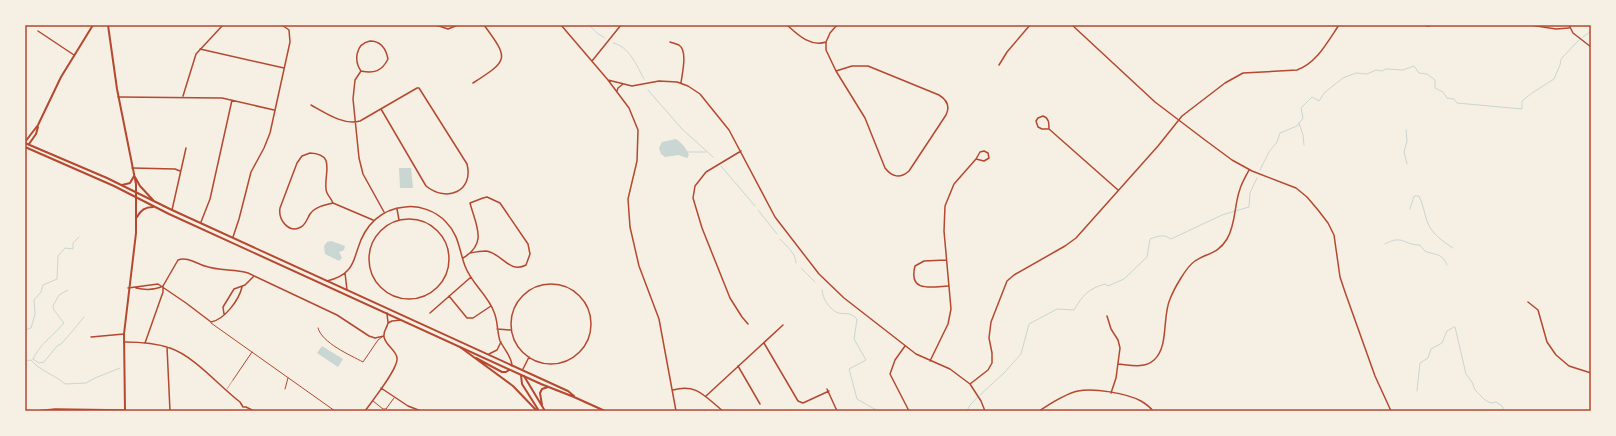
<svg xmlns="http://www.w3.org/2000/svg" width="1616" height="436" font-family="Arial,sans-serif">
	<rect width="100%" height="100%" fill="#f6efe4"/>
	<path fill="#c9d6d2" d="M676,139C683,144 686,148 689,155L687,158L678,155L665,157L661,154L659,148L662,142Z
		M399,168H411L413,188H400Z
		M331,241L345,246L344,250L339,252L342,258L339,261L325,254L324,246L327,242Z
		M322,346L343,359L338,367L317,353Z"/>
	<g fill="none" stroke-linecap="round" stroke-linejoin="round">
		<path stroke="#c9d6d2" stroke-width="1" d="M589,25L597,33L605,38
			M1583,37L1591,31
			M613,43C629,46 637,66 644,79
			M648,90L682,129L713,157
			M1299,123L1303,135L1304,145
			M1406,130L1407,141L1404,152L1407,164
			M687,152H706
			M721,166L755,206
			M1260,170L1269,152L1277,142L1280,133L1297,126L1303,118L1301,108L1312,97L1319,101L1325,92L1343,78L1356,73L1367,74L1376,70L1382,71L1386,69L1403,70L1414,66L1419,73L1427,74L1435,80V88L1443,92L1447,98L1454,99L1457,103L1522,109V101L1532,93L1554,79L1560,65L1561,59L1579,40
			M1410,209L1414,196H1419C1423,204 1424,212 1427,221C1431,233 1442,241 1453,248
			M758,210L777,234
			M780,239C786,246 796,253 796,263
			M1385,244C1403,234 1403,245 1420,245C1422,248 1424,251 1427,252C1437,255 1443,254 1447,265
			M801,268L815,282
			M822,290C823,299 828,307 836,312C844,316 848,310 857,319L854,339L866,360L849,369L857,399L878,411
			M1455,327L1466,374L1472,382L1475,390L1485,400L1491,403L1496,402L1502,406L1504,411
			M25,330L31,328L35,314L34,300L41,292L43,285L57,279L58,256L65,248L73,249V243L79,237
			M33,359C39,345 54,335 64,323L54,310L53,306L59,295L68,290
			M33,359L39,363L44,362L57,346L61,344L70,334L84,317
			M25,361L31,360C40,371 55,375 65,384L86,383L95,378L120,368
			M1417,391L1420,363L1428,358L1431,349L1442,343L1447,331L1454,327
			M980,395L1004,373L1021,354L1029,324L1057,309L1074,310C1083,295 1088,289 1105,284L1108,286L1124,279L1147,257L1150,239C1158,236 1164,234 1171,239L1222,215L1249,207L1250,193L1257,178
			M967,411L970,405L977,398"/>
		<path stroke="#b5482f" stroke-width="0.5" d="M227,389L233,380"/>
		<path stroke="#b5482f" stroke-width="1" d="M211,323L335,411
			M318,328C322,343 350,355 363,362L378,340L382,337
			M233,380L252,352
			M285,389L288,378
			M373,401L383,409H386L394,398"/>
		<path stroke="#b5482f" stroke-width="1.5" d="M436,25L448,29L458,25
			M561,25L608,80L632,86L659,81L677,82L688,86L700,94L729,130L775,217L819,274L844,298L916,354L950,369L970,384L981,401L985,411
			M787,25C798,35 810,47 826,42L830,33L837,25
			M1426,25L1428,26L1432,25
			M1530,25L1556,29L1569,28
			M1569,25L1573,33L1591,47
			M38,31L74,55
			M370,41C381,41 386,49 388,59C382,71 374,74 361,71C354,61 355,44 370,41Z
			M670,42C673,43 677,44 679,45C688,51 682,74 681,83
			M826,42V50L836,71L852,66H868L939,95C947,100 950,107 946,115L909,171C900,179 892,177 885,168L865,118L836,71
			M200,49L284,68
			M592,61L621,25
			M999,65L1007,52L1030,25
			M361,71L355,80L353,99L359,158L363,174L384,212
			M608,80L629,108L638,130L637,161L628,199L630,227L639,266L659,319L676,411
			M473,83C509,60 509,59 484,25
			M617,91L618,88L623,84
			M183,96L196,54L223,25
			M118,97L222,98L274,110
			M311,105C324,112 344,126 360,121L417,88H419L467,164C474,191 447,203 426,186L381,109
			M1049,129H1042L1038,127L1036,121L1038,118L1043,116C1049,118 1049,123 1049,129L1118,190
			M741,151L706,172L695,186L693,198L702,228L730,298L742,317L748,324
			M310,153C336,154 324,173 326,189C326,194 331,198 333,203C324,205 315,207 310,214C307,219 306,224 301,227C289,234 278,220 280,208L297,163L302,156Z
			M132,168L175,169L180,171
			M333,203L373,220
			M397,209L399,220
			M172,210L186,148
			M369 259a40 40 0 1 1 80 0a40 40 0 1 1-80 0Z
			M201,222L210,199L232,100
			M233,237L239,219L251,172L264,148L270,133L290,42L289,30L282,25
			M463,258C488,243 476,226 470,203L483,198L487,197L500,203L528,244L530,254L526,265C509,274 502,253 486,251C481,251 475,252 470,253
			M946,260L924,261L915,266C908,293 932,287 948,286
			M345,273L347,290
			M327,281C335,279 343,276 348,270C354,264 355,256 358,248C365,225 381,209 405,207C419,205 436,211 446,222C459,235 459,250 465,266C471,283 488,295 494,312C498,321 497,332 500,341C504,349 512,357 512,366
			M511 324a40 40 0 1 1 80 0a40 40 0 1 1-80 0Z
			M128,288L158,284L186,303L211,322C224,320 239,300 242,287
			M136,288C145,290 155,290 163,286
			M449,296L467,318H473L491,306
			M1528,302L1538,310L1547,342L1556,355L1569,366L1591,373
			M430,313L471,277
			M224,314L223,307L234,289L245,285L254,276
			M1107,316L1111,329L1118,340L1120,348L1116,378L1111,393
			M388,323L392,321L401,320
			M497,329L511,330
			M91,337L124,334
			M124,342C139,342 156,343 170,348C194,356 219,386 240,402L243,407H246L254,411
			M145,343L163,292V286L178,260C187,256 197,264 205,266C219,271 234,269 248,273L337,315L369,336L375,338L384,336
			M764,343L798,401L803,403L829,391
			M905,346L895,360L890,374L909,411
			M167,347L170,411
			M489,354L497,350L501,342
			M930,361L948,324L951,309L944,231L945,206L954,184L976,159L980,152L984,151L988,153L989,158L984,161L976,159
			M1118,364C1130,365 1144,369 1154,360C1169,347 1162,317 1170,299C1174,289 1186,267 1195,261C1207,253 1218,254 1227,239C1236,224 1234,205 1240,189C1242,182 1246,176 1249,170
			M738,366L760,404
			M523,369L529,357
			M970,384L988,370L992,363V353L989,338L991,322L1007,281L1014,275L1065,246L1076,238L1158,146L1182,116L1225,83L1243,73L1297,70C1317,63 1328,41 1339,25
			M381,388L408,406L421,411
			M827,389L837,411
			M673,390C697,383 705,397 723,411
			M706,396L783,325
			M36,411L55,409L124,410
			M365,411C372,401 399,368 397,358C396,350 386,346 384,337C383,331 387,328 388,323C388,320 387,316 387,313
			M1039,411C1050,404 1064,394 1078,391C1094,388 1126,393 1141,401C1146,404 1150,407 1153,411"/>
		<path stroke="#b5482f" stroke-width="1.5" d="M1072,25L1155,102L1205,140L1232,160L1252,171L1296,188L1307,197L1318,210L1328,223L1334,235L1340,277L1345,292L1375,376L1391,411"/>
		<path stroke="#b5482f" stroke-width="2" d="M25,142L38,125L61,77L93,25
			M29,144L36,134L38,127
			M137,217C141,210 145,207 153,207
			M125,411L124,334L136,233V198"/>
		<path stroke="#b5482f" stroke-width="2" d="M108,25L117,89L136,184V198
			M135,177L140,186L153,200
			M122,185L130,183L134,176
			M460,347L513,386L537,411
			M476,358L502,372H506L509,370
			M521,375L522,384L539,411
			M524,376L545,411
			M542,405L540,393L542,389L548,387"/>
		<path stroke="#b5482f" stroke-width="2" d="M25,143L107,178L172,210L568,391L574,396
			M25,147L114,186L169,214L541,384L574,397L605,411"/>
	</g>
	<rect width="1616" height="436" fill="none" stroke="#f6efe4" stroke-width="52"/>
	<rect x="26" y="26" width="1564" height="384" fill="none" stroke="#b5482f" stroke-width="1.5"/>
</svg>
